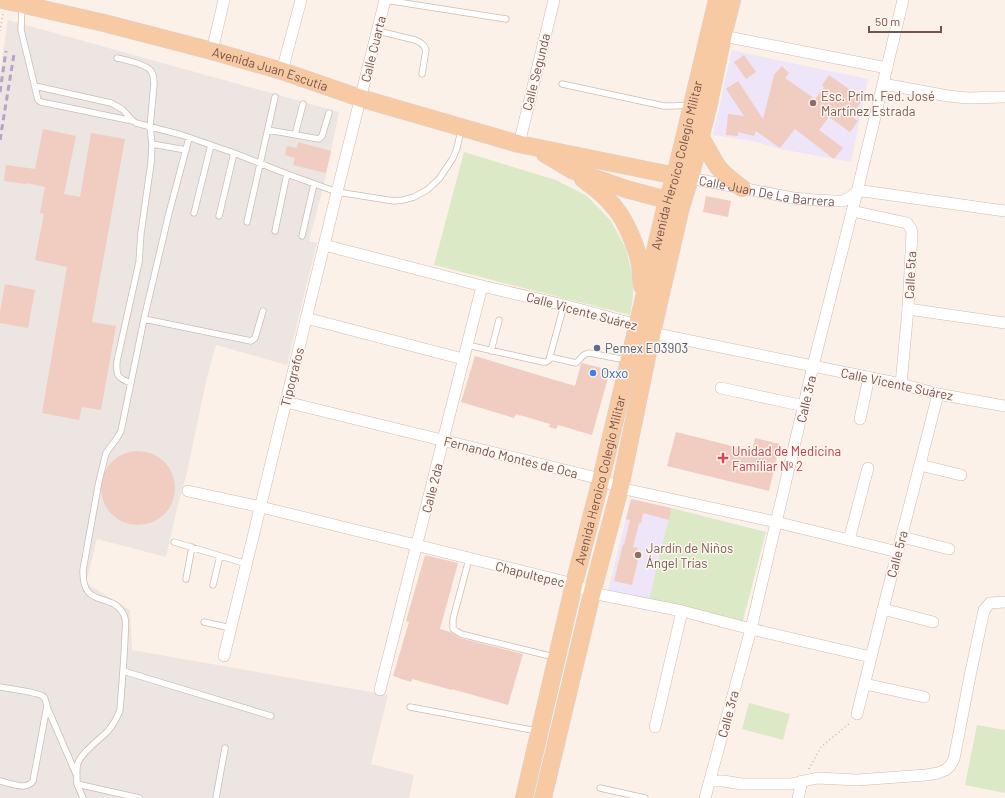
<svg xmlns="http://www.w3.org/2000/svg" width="1005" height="798" font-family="Barlow,sans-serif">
	<rect width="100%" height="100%" fill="#fcf1e8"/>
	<path fill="#ede5e1" d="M8,20L339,112L324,184L309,241L317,243L287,365L216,345L207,377L187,472L176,513L166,557L97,539L86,583L130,610L132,650L388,695L371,764L414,775L409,798H0V74Z"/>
	<path fill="#eee5f8" d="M732,50L772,59L868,79L851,162L780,149L753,141L713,135Z
		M631,499L671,508L649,600L608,590Z"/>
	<path fill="#dbe9c7" d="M464,152L556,180L587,196L611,221L626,249L633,277V297L630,315L434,265Z
		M671,508L766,532L742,624L649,600Z
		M749,703L790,714L783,740L742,729Z
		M977,725L1005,730V793L965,785Z"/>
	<path fill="#f0ccc1" d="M744,55L756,72L746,79L734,62Z
		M782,66L789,73L785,78L815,99L824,87L822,85L829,75L863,99L851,116L858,121L850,132L829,117L819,130L843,148L834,159L795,129L780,148L756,131L754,136L738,132V136L726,135L728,114L744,116L726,89L738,81L763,119L774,75Z
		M43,129L76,136L64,194L80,197L91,133L125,139L92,322L116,326L101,410L82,407L79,420L42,413L67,267L35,260L44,214L40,213L45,187L27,183L26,184L4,181L6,165L35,169Z
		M298,142L331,151L326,173L293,165L295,158L285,155L287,146L297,148Z
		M706,196L731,201L728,217L703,212Z
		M5,284L35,290L28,328L0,323V312Z
		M475,356L575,386L581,364L582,363L605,369L608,378L592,435L558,425L556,429L549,427L550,424L516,414L514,418L461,402Z
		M676,432L752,451L755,438L780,444L769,491L667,466Z
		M101 488a37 37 0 1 1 74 0a37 37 0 1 1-74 0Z
		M631,499L671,508L669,520L643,513L641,523H639L633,547L638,548L635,559L638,560L632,585L614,581L623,544L624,545L630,520L626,519Z
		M425,555L458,563L440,629L450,632L460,638L523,654L508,705L452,689V690L412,679L411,682L393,676L409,622L406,621Z"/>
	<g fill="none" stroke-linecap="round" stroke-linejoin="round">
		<defs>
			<path id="lane" d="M385,0L506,19
				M22,6L21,30L38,100L41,102L133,121L136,123L182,135L234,153L287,174L337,192L394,201L403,200L414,197L427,190L439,179L453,158L457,148L461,130
				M378,31L415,40C420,42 424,44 426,50L422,74
				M117,58C126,60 146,64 151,71C154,75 154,80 154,84L150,127L152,144L151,163L141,233L139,262L117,361C116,375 117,378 131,383
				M562,84L664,106H673L690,105
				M35,86L111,103L122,109L133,121
				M268,130L319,139L322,136L329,113
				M295,135L303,104
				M152,144L186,150
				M194,213L211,145
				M219,216L234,153
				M247,222L275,97
				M275,231L287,174
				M302,236L314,184
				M144,319L251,341L255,338L263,311
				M467,345L543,362H546L549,360L564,305
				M491,351L499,320
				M550,357L576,363C581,359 583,353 589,353L626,360
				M174,542L247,564
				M469,559L453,619V629L461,634L554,657
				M186,579L192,547
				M213,585L220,556
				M204,622L231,628
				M123,671L271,716
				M0,687C8,689 39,692 44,697C46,700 46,703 47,706L33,781C26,791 10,783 0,781
				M47,707L76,774
				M410,707L537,731
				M77,784L83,798
				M600,788L645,798
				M139,798L77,784C77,777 76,769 78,763C81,753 100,739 108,731C113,725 117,718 120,710C122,685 124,661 125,636C125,629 127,622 124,615C112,590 82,611 83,570L99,481L106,453L117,438L121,431L144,319L169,213L189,138
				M216,798L225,748"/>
			<g id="street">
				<path d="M723,36L887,68"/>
				<path d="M212,51L224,0"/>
				<path d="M282,71L301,0"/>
				<path d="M883,84L948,96L968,98L1005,97"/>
				<path d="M519,144L554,0"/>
				<path id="s1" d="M690,178L793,198L815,200L835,201H843L849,198L857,192L863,191L1005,211"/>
				<path d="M852,211L907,223L911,229L912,233L908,309L901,384"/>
				<path d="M324,245L482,286L564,305L637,325L652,333L901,384L938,394L1005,406"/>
				<path d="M908,309L1005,323"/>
				<path d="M306,318L463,359"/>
				<path d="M721,388L804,406"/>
				<path d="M286,402L601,479L620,488L776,522L898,552"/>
				<path d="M860,419L869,377"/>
				<path d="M920,465L961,475"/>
				<path d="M188,491L261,507L574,584L592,593L682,611L751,629L871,657"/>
				<path d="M902,537L949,549"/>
				<path d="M849,540L868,468"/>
				<path d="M883,609L933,622"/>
				<path d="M224,656L337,192L385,0"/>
				<path d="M865,684L924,697"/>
				<path d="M380,690L482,286"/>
				<path d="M857,714L883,609L938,394"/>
				<path d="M655,727L682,611"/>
				<path d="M710,781H723L742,784H791L817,778L857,780L926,775L938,773L945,770L950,766L954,759L970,676L984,610L990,603L1005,602"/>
				<path d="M705,798L751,629L813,366L857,192L903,0"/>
				<path d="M798,798L802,781"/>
			</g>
			<g id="primary">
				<path id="s2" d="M3,0L104,23L212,51L282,71L360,98L519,144L686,178"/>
				<path d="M700,136C706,146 711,157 718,167C725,176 734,182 742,188"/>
				<path d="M545,154L572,170L626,189L667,200L676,205"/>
				<path d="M583,179C594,187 606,196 615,208C626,221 637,248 640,264C641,271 641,279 642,286"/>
				<path id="s3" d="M524,798L574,584L601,479L667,200L675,176L717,0"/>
				<path d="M543,798L592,593L620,488L652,333L681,207L690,178L708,108L723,36L732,0"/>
			</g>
		</defs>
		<use href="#lane" stroke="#d0bab1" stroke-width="7"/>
		<use href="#street" stroke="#d0bab1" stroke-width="12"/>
		<use href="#primary" stroke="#d9cfcd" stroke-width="18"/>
		<path stroke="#d6afa3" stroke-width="1.5" stroke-dasharray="1 3" stroke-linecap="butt" d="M0,31L3,13
			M809,769L821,747L851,722"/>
		<use href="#lane" stroke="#fff" stroke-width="5.5"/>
		<use href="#street" stroke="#fff" stroke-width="11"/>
		<use href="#primary" stroke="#f8caa4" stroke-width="17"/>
		<path stroke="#b2a6c6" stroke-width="3" stroke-dasharray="6 4" stroke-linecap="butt" d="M0,92L6,51
			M0,140L14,54"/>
	</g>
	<g fill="#8d6e63" stroke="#fef6ef" stroke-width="1.5">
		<circle cx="813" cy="103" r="4"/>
		<circle cx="638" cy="555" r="4"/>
	</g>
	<circle fill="#5c6f8a" stroke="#fef6ef" stroke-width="1.5" cx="597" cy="348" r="4"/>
	<circle fill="#3f7fe0" stroke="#fef6ef" stroke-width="1.5" cx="593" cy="373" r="4"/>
	<path fill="#e0444e" stroke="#fef6ef" stroke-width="1.5" d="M721 452h4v4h4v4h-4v4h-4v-4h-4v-4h4z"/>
	<g text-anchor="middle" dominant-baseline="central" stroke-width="3" stroke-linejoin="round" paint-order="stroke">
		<g font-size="13" fill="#76544d" stroke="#fef6ef">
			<text transform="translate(373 49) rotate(-76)">Calle Cuarta</text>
			<text stroke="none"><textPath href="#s2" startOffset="276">Avenida Juan Escutia</textPath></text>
			<text transform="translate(536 72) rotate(-76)">Calle Segunda</text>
			<text stroke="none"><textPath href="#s3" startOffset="651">Avenida Heroico Colegio Militar</textPath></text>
			<text stroke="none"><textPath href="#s1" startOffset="78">Calle Juan De La Barrera</textPath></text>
			<text transform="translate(910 275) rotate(-87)">Calle 5ta</text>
			<text transform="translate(582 311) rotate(15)">Calle Vicente Suárez</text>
			<text transform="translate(292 377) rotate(-76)">Tipografos</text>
			<text transform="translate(897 384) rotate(12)">Calle Vicente Suárez</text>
			<text transform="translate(806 399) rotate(-77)">Calle 3ra</text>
			<text transform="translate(511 457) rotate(14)">Fernando Montes de Oca</text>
			<text stroke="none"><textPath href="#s3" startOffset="327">Avenida Heroico Colegio Militar</textPath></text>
			<text transform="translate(432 488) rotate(-76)">Calle 2da</text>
			<text transform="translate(897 554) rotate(-75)">Calle 5ra</text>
			<text transform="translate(530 574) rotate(14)">Chapultepec</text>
			<text transform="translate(728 714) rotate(-75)">Calle 3ra</text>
		</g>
		<g font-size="13" fill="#785e54" stroke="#fef6ef" text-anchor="start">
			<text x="821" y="96">Esc. Prim. Fed. José<tspan x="821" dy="15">Martínez Estrada</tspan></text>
			<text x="646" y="548">Jardín de Niños<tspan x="646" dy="15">Ángel Trías</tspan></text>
		</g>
		<g font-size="13" fill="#4e5e75" stroke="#fef6ef" text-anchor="start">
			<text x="605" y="348">Pemex E03903</text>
		</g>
		<g font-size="13" fill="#366cbe" stroke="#fef6ef" text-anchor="start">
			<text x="601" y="373">Oxxo</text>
		</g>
		<g font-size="13" fill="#be3a42" stroke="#fef6ef" text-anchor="start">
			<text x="732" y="451">Unidad de Medicina<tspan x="732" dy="15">Familiar Nº 2</tspan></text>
		</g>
	</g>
	<path d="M869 26v6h72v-6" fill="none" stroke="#76544d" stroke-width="2"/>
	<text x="875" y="26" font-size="12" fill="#76544d" stroke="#fef6ef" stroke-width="3" paint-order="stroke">50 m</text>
</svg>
